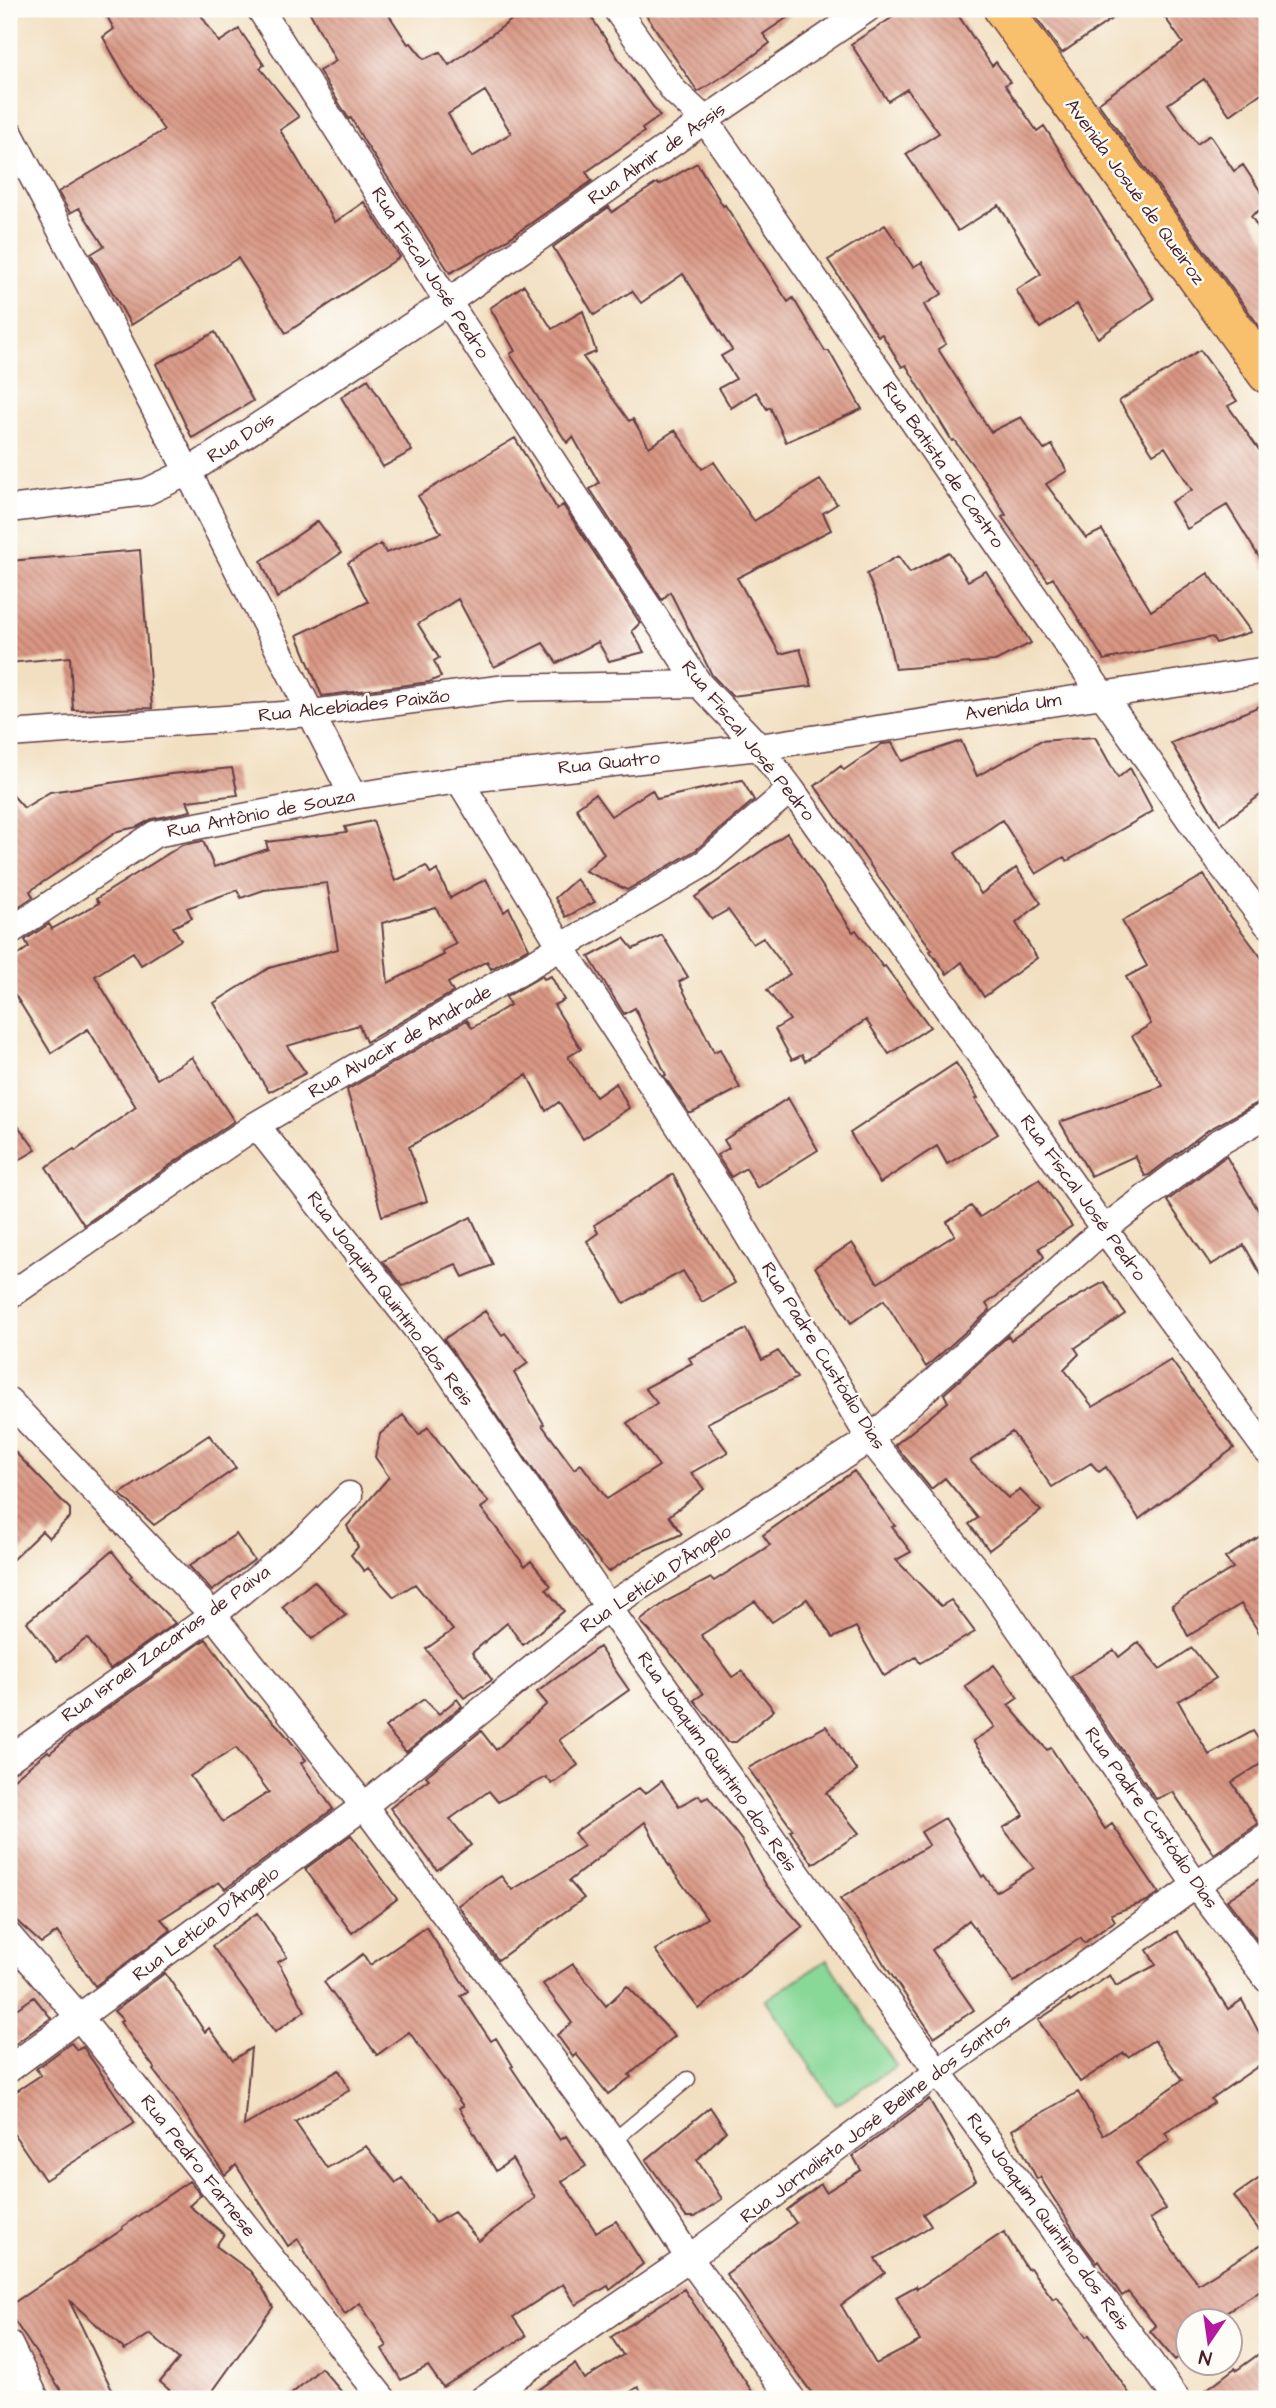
<svg xmlns="http://www.w3.org/2000/svg" width="1276" height="2408" font-family="'Architects Daughter',sans-serif">
	<defs>
		<pattern id="building-back-hatch" width="6" height="6" patternUnits="userSpaceOnUse" patternTransform="scale(1.75)"><rect width="6" height="6" fill="#d99683"/><path d="M-1 5l2 2M0 0l6 6M5-1l2 2" fill="none" stroke="#b27a6b"/></pattern>
	</defs>
	<rect width="100%" height="100%" fill="#fdfcf7"/>
	<filter id="ink" filterUnits="userSpaceOnUse"><feTurbulence type="fractalNoise" baseFrequency=".0143" numOctaves="2"/><feDisplacementMap in="SourceGraphic" scale="14" xChannelSelector="R" yChannelSelector="G"/><feConvolveMatrix kernelMatrix="1 2 1 2 8 2 1 2 1" color-interpolation-filters="sRGB"/></filter>
	<filter id="wash" filterUnits="userSpaceOnUse"><feTurbulence type="fractalNoise" baseFrequency=".00686" numOctaves="4" result="noise"/><feDisplacementMap in="SourceGraphic" scale="28" xChannelSelector="R" yChannelSelector="G"/><feGaussianBlur stdDeviation="1.57" result="paint"/><feColorMatrix in="noise" values="0 0 0 0 0 0 0 0 0 0 0 0 0 0 0 0 0 1.4 0 .05"/><feComposite in="paint" operator="in"/></filter>
	<g filter="url(#wash)">
		<rect width="100%" height="100%" fill="#f2dfc1"/>
		<path fill="#88d898" stroke="#697c62" stroke-width="2" d="M827,1960L896,2066L836,2105L766,2000Z"/>
		<g id="blocks">
			<path fill="url(#building-back-hatch)" fill-rule="evenodd" d="M103,9H197L219,42L239,29L264,65L260,68L299,117L280,130L335,222L364,202L400,257L286,333L238,258L131,325L91,254L104,246L79,208L70,213L58,192L164,130L124,74L103,37L114,29Z
				M308,9H385L408,44L411,43L424,59L440,52L449,65L527,9H586L627,72L660,116L642,129L644,132L586,172L592,181L489,252L450,273L364,141L351,118L349,119L319,71L336,61ZM485,91L511,133L472,157L448,114Z
				M642,9H800L763,34L770,43L741,65L698,92Z
				M888,9H954L992,66L996,62L1010,82L1005,85L1037,131L1044,126L1154,299L1098,338L1077,304L1040,328L1016,290L1041,274L999,205L958,231L906,154L939,133L907,89L888,101L851,44L893,17Z
				M1030,9H1126L1062,53Z
				M1159,9H1267V89L1230,115L1204,79L1168,104L1197,144L1210,135L1234,171L1243,165L1267,201V205L1251,216L1267,242V337L1098,103L1183,43Z
				M697,163L723,206L725,205L788,302L793,298L825,351H829L862,409L786,442L770,407L767,409L756,392L731,408L719,388L736,379L721,356L732,350L683,274L641,303L632,291L594,315L553,247L609,207L612,212L657,183L659,185Z
				M885,225L913,267L922,262L942,294L924,305L946,344L938,349L991,432L1021,417L1044,450L1052,445L1067,471L1046,484L1086,538L1102,530L1151,611L1208,573L1251,632L1216,643L1212,637L1104,660L1053,578L1048,581L1002,517L1006,515L987,484L954,440L952,441L906,365L902,367L882,334L878,336L828,260Z
				M524,285L552,329L583,311L596,352L583,357L629,421L633,419L649,447L675,430L702,469L714,462L754,521L820,480L837,504L823,513L831,530L737,578L780,654L800,649L812,686L732,696L712,675L670,592L662,600L590,489L599,483L573,437L567,443L510,354L515,351L490,308Z
				M215,332L253,401L192,438L156,364Z
				M1200,350L1237,401L1228,406L1267,461V570L1227,505L1187,529L1171,502L1192,490L1165,447L1153,454L1119,401Z
				M368,379L412,451L383,467L341,397Z
				M515,438L557,509L563,505L640,623L632,631L644,652L609,661L598,642L557,663L543,643L494,667L458,599L418,624L439,658L434,661L441,677L429,682L322,696L297,635L368,602L348,563L381,544L386,553L441,533L418,496Z
				M318,521L341,553L277,598L261,561Z
				M140,550L152,708L73,710L70,657L9,663V561Z
				M949,552L968,581L986,571L1031,643L995,661L895,669L883,615L867,574L898,556L910,573Z
				M1267,703V790L1220,825L1171,743Z
				M1095,737L1118,778L1130,768L1153,811L1067,861L1064,857L1036,874L1002,820L955,853L981,894L1016,868L1041,903L1016,923L1037,958L984,997L962,962L947,974L930,951L932,950L879,878L815,786L841,766L844,770L882,744L892,743L902,761L961,741L977,776L1040,741Z
				M232,768L238,795L187,801L191,811L152,819L137,827L118,831L30,891L33,897L9,913V791L24,808L50,792L171,774Z
				M742,780L754,800L696,850L627,890L585,871L604,854L576,808L595,794L611,816L652,790L657,799Z
				M373,821L395,881L426,866L431,874L437,870L450,898L486,879L504,912L509,908L529,948L491,969L487,961L448,983L453,992L366,1042L359,1025L287,1046L306,1073L269,1092L214,1003L269,968L338,949L327,883L264,890L241,898L237,890L187,908L192,918L173,927L181,940L141,965L133,952L95,976L157,1079L192,1057L234,1121L84,1225L46,1167L74,1149L75,1151L136,1107L88,1029L51,1053L9,985V961L29,947L25,940L49,924L52,929L99,903L96,899L182,845L203,841L214,867L268,849L266,842L347,832L345,827ZM436,908L456,944L442,951L444,955L388,983L382,923Z
				M787,833L853,932L856,930L883,967L885,966L930,1027L889,1054L866,1020L805,1061L802,1055L792,1060L775,1029L790,1020L767,990L790,974L763,938L753,944L728,910L712,919L695,897Z
				M1204,875L1228,913L1267,965V1098L1208,1130L1149,1175L1145,1176L1135,1156L1091,1176L1060,1122L1163,1086L1132,1036L1151,1024L1126,977L1147,966L1122,921Z
				M576,879L595,902L566,917L555,898Z
				M662,935L688,977L679,982L714,1052L720,1049L740,1088L692,1113H689L664,1076L666,1075L635,1008L624,1014L589,957L624,938L633,949Z
				M542,976L544,979L551,976L564,1000L554,1005L581,1049L568,1057L596,1097L616,1083L629,1108L583,1139L559,1102L546,1111L527,1075L409,1147L427,1201L382,1216L347,1090L467,1020L472,1028L510,1005L506,997Z
				M956,1063L978,1098L975,1099L998,1134L947,1164L937,1146L880,1183L850,1133Z
				M788,1098L818,1150L757,1188L746,1168L731,1177L717,1155L729,1148L724,1140Z
				M9,1114L36,1150L9,1166Z
				M1226,1156L1267,1225V1285L1244,1245L1211,1265L1167,1201Z
				M673,1174L691,1211L735,1283L702,1302L683,1271L624,1303L587,1241L598,1233L594,1225Z
				M1039,1179L1072,1226L1039,1248L1044,1257L1024,1276L986,1304L990,1310L926,1367L884,1300L851,1323L815,1267L852,1243L878,1283L955,1235L947,1222L971,1206L980,1217Z
				M471,1217L493,1265L463,1277L456,1264L403,1286L383,1261Z
				M1104,1282L1125,1314L1075,1348L1079,1354L1064,1369L1093,1407L1171,1360L1234,1448L1139,1519L1106,1467L1099,1472L1091,1463L1052,1487L1012,1432L970,1461L1008,1498L1020,1490L1041,1511L989,1550L969,1524L978,1518L945,1478L931,1489L895,1445L948,1402L944,1394L1008,1336L1011,1340L1051,1311Z
				M485,1311L502,1335L505,1333L528,1363L514,1373L544,1424L542,1425L574,1469L581,1464L607,1499L659,1466L627,1423L657,1403L645,1388L692,1363L689,1358L746,1329L762,1360L778,1351L797,1378L707,1423L728,1452L691,1473L704,1489L669,1516L682,1534L638,1553L608,1572L571,1525L444,1339Z
				M403,1415L419,1435L428,1427L459,1469L489,1502L481,1508L525,1566L531,1561L551,1586L546,1589L564,1611L523,1645L507,1623L472,1653L492,1680L464,1698L426,1649L453,1630L415,1584L394,1597L368,1568L364,1571L351,1555L358,1547L347,1526L389,1477L375,1457L380,1434Z
				M209,1435L236,1468L154,1525L120,1494Z
				M9,1446L70,1509V1517L49,1538L42,1531L9,1563Z
				M854,1471L895,1526L892,1527L911,1552L896,1560L941,1606L951,1600L975,1632L920,1663L916,1657L884,1676L856,1627L833,1638L807,1599L772,1622L755,1601L701,1635L732,1677L742,1671L774,1710L736,1742H727L694,1700L703,1694L678,1661L640,1621L667,1601L711,1578L714,1581L770,1545L763,1535Z
				M1267,1532V1645L1241,1604L1188,1636L1172,1605L1233,1568L1225,1558Z
				M236,1534L254,1560L212,1591L189,1566Z
				M112,1551L132,1576L130,1577L175,1623L110,1669L87,1638L57,1661L27,1622Z
				M314,1581L346,1615L312,1639L282,1607Z
				M206,1639L248,1697L278,1726L306,1760L301,1763L333,1809L225,1889L219,1882L161,1919L171,1930L95,1986L57,1932L41,1943L9,1914V1783L48,1751L50,1753L73,1733ZM236,1748L269,1792L223,1822L190,1776Z
				M1138,1642L1160,1669L1192,1648L1216,1678L1178,1701L1209,1755L1253,1731L1267,1752V1760L1232,1782L1258,1824L1214,1854L1173,1792L1156,1799L1071,1676L1114,1650L1119,1657Z
				M599,1647L629,1690L559,1740L578,1765L552,1784L546,1777L498,1802L489,1791L450,1819L471,1845L437,1870L390,1808L429,1779L426,1776L481,1731L496,1750L547,1704L537,1692Z
				M994,1665L1018,1698L1008,1705L1047,1750L1051,1748L1105,1829L1112,1824L1159,1893L1147,1901L1111,1914L1115,1921L1084,1943L1081,1938L1053,1955L1014,1982L969,1920L932,1950L974,2010L934,2037L884,1964L862,1927L840,1899L929,1845L921,1832L945,1818L982,1877L984,1875L996,1892L1034,1868L1003,1828L1024,1815L973,1741L995,1727L965,1686Z
				M424,1699L439,1714L457,1699L462,1706L406,1752L385,1727Z
				M826,1726L857,1771L826,1793L859,1833L813,1864L790,1831L793,1830L748,1768Z
				M662,1781L679,1806L699,1795L702,1800L708,1797L742,1841L766,1885L803,1927L699,2009L655,1950L707,1918L667,1863L645,1822L569,1881L584,1898L498,1960L458,1905L501,1876L512,1890L584,1846L574,1833L639,1788L645,1794Z
				M351,1835L397,1899L352,1933L305,1869Z
				M1267,1874V1953L1227,1900Z
				M257,1913L287,1957L278,1962L305,2011L275,2032L212,1946Z
				M426,1927L468,1991L461,1996L491,2041L496,2038L513,2066L511,2067L560,2140L566,2136L586,2166L562,2181L596,2232L616,2221L643,2264L610,2290L608,2286L576,2305L563,2284L513,2317L526,2336L443,2387L428,2366L401,2380L382,2349L387,2346L360,2303L345,2314L328,2290L298,2239L288,2246L236,2165L225,2175L173,2095L153,2070L155,2069L120,2022L123,2020L114,2011L165,1973L205,2032L209,2028L233,2060L251,2048L244,2126L339,2070L350,2090L295,2122L327,2168L366,2146L396,2183L402,2178L435,2223L454,2212L479,2241L535,2198L512,2159L496,2171L459,2108L463,2106L409,2032L377,2055L324,1982L363,1954L370,1965Z
				M1177,1931L1228,2009L1242,2000L1267,2048V2060L1211,2099L1214,2103L1165,2133L1170,2140L1136,2163L1166,2209L1150,2219L1198,2284L1267,2241L1234,2196L1267,2173V2286L1213,2320H1188V2349L1175,2360L1150,2331L1156,2326L1128,2292L1122,2296L1099,2261L1097,2263L1082,2243L1040,2177L1037,2179L1012,2130L1078,2092L1103,2135L1182,2080L1154,2040L1128,2057L1124,2053L1080,2082L1038,2020L1069,2000L1070,2002L1110,1975L1116,1986L1156,1965L1147,1950Z
				M573,1964L606,2006L627,1986L675,2036L629,2075L631,2077L608,2094L576,2054L573,2057L557,2035L572,2023L543,1984Z
				M34,1997L51,2018L14,2045L9,2039V2014Z
				M71,2043L77,2050L83,2047L135,2123L45,2180L9,2127V2096L41,2075L36,2069Z
				M929,2099L976,2180L923,2214L931,2226L875,2259L885,2273L841,2305L876,2364L920,2341L896,2297L916,2286L917,2289L1004,2232L1027,2269L1030,2268L1053,2299L1057,2297L1086,2337L1089,2335L1133,2399H816L726,2274L796,2223L787,2210L821,2184L826,2192L861,2170L853,2156Z
				M710,2107L726,2131L697,2160L722,2199L695,2217H686L646,2160Z
				M189,2181L201,2195L189,2206L224,2234L216,2246L250,2271L262,2287L273,2307L207,2399H180L160,2382L179,2359L150,2334L125,2350L69,2300L113,2392L99,2399H67L9,2313V2306L123,2229L122,2227Z
				M684,2289L757,2399H647L638,2387L619,2399H526L575,2364L584,2379L623,2355L611,2337Z
				M1267,2348V2399H1194L1235,2368L1237,2370Z
				M321,2368L348,2399H286Z"/>
		</g>
	</g>
	<g filter="url(#ink)">
		<use href="#blocks" fill-opacity="0" stroke="#633c42" stroke-width="2"/>
		<g fill="none" stroke-linecap="round" stroke-linejoin="round">
			<defs>
				<path id="lane" d="M613,2141L688,2079"/>
				<path id="street" d="M260,9L448,302L699,684L759,747L791,789L1104,1229L1267,1451
					M616,9L674,91L705,120L1101,693L1220,863L1267,924
					M9,132L188,472L353,796
					M9,509L146,492L188,472L448,302L705,120L867,9
					M9,734L312,713L506,688L699,684
					M459,780L562,948L722,1192L870,1439L993,1591L1196,1885L1267,1979
					M9,932L155,834L353,796L459,780L759,747L1267,670
					M256,1125L441,1360L608,1607L938,2072L1177,2399
					M9,1296L256,1125L705,863L791,789
					M9,1401L213,1615L364,1806L613,2141L689,2258L792,2399
					M9,1759L213,1615L304,1540L349,1495
					M9,1936L80,2018L383,2399
					M9,2069L364,1806L608,1607L870,1439L1104,1229L1216,1144L1267,1115
					M9,2344L36,2399
					M483,2399L689,2258L938,2072L1196,1885L1267,1837"/>
				<path id="primary" d="M1003,9L1267,374"/>
			</defs>
			<use href="#lane" stroke="#633c42" stroke-width="17"/>
			<use href="#street" stroke="#633c42" stroke-width="29"/>
			<use href="#primary" stroke="#633c42" stroke-width="41"/>
			<use href="#lane" stroke="#fff" stroke-width="14"/>
			<use href="#street" stroke="#fff" stroke-width="26"/>
			<use href="#primary" stroke="#f8bf6c" stroke-width="38"/>
		</g>
	</g>
	<g text-anchor="middle" dominant-baseline="central" stroke-width="5" stroke-linejoin="round" paint-order="stroke">
		<g font-size="19" fill="#4a1f2b" stroke="#fdfcf7">
			<text transform="translate(657 154) rotate(-35)">Rua Almir de Assis</text>
			<text transform="translate(1135 192) rotate(54)">Avenida Josué de Queiroz</text>
			<text transform="translate(430 273) rotate(57)">Rua Fiscal José Pedro</text>
			<text transform="translate(241 438) rotate(-33)">Rua Dois</text>
			<text transform="translate(943 465) rotate(55)">Rua Batista de Castro</text>
			<text transform="translate(354 706) rotate(-6)">Rua Alcebíades Paixão</text>
			<text transform="translate(1013 707) rotate(-9)">Avenida Um</text>
			<text transform="translate(748 741) rotate(51)">Rua Fiscal José Pedro</text>
			<text transform="translate(609 763) rotate(-6)">Rua Quatro</text>
			<text transform="translate(261 814) rotate(-11)">Rua Antônio de Souza</text>
			<text transform="translate(400 1042) rotate(-30)">Rua Alvacir de Andrade</text>
			<text transform="translate(1083 1198) rotate(54)">Rua Fiscal José Pedro</text>
			<text transform="translate(390 1299) rotate(53)">Rua Joaquim Quintino dos Reis</text>
			<text transform="translate(823 1356) rotate(58)">Rua Padre Custódio Dias</text>
			<text transform="translate(656 1579) rotate(-34)">Rua Letícia D'Ângelo</text>
			<text transform="translate(166 1644) rotate(-36)">Rua Israel Zacarias de Paiva</text>
			<text transform="translate(717 1762) rotate(55)">Rua Joaquim Quintino dos Reis</text>
			<text transform="translate(1151 1818) rotate(55)">Rua Padre Custódio Dias</text>
			<text transform="translate(206 1924) rotate(-37)">Rua Letícia D'Ângelo</text>
			<text transform="translate(876 2119) rotate(-37)">Rua Jornalista José Beline dos Santos</text>
			<text transform="translate(198 2166) rotate(52)">Rua Pedro Farnese</text>
			<text transform="translate(1048 2222) rotate(54)">Rua Joaquim Quintino dos Reis</text>
		</g>
	</g>
	<rect width="1276" height="2408" fill="none" stroke="#fdfcf7" stroke-width="35"/>
	<g transform="translate(1209 2342) rotate(193)"><circle r="33" fill="#fdfcf7" stroke="#b5a4a5" stroke-width="2"/>
	<path d="M0-5L12 26L0 18L-12 26Z" fill="#b5179e"/>
	<text y="-10" font-size="19" font-weight="bold" text-anchor="middle" fill="#4a1f2b">N</text>
	</g>
</svg>
